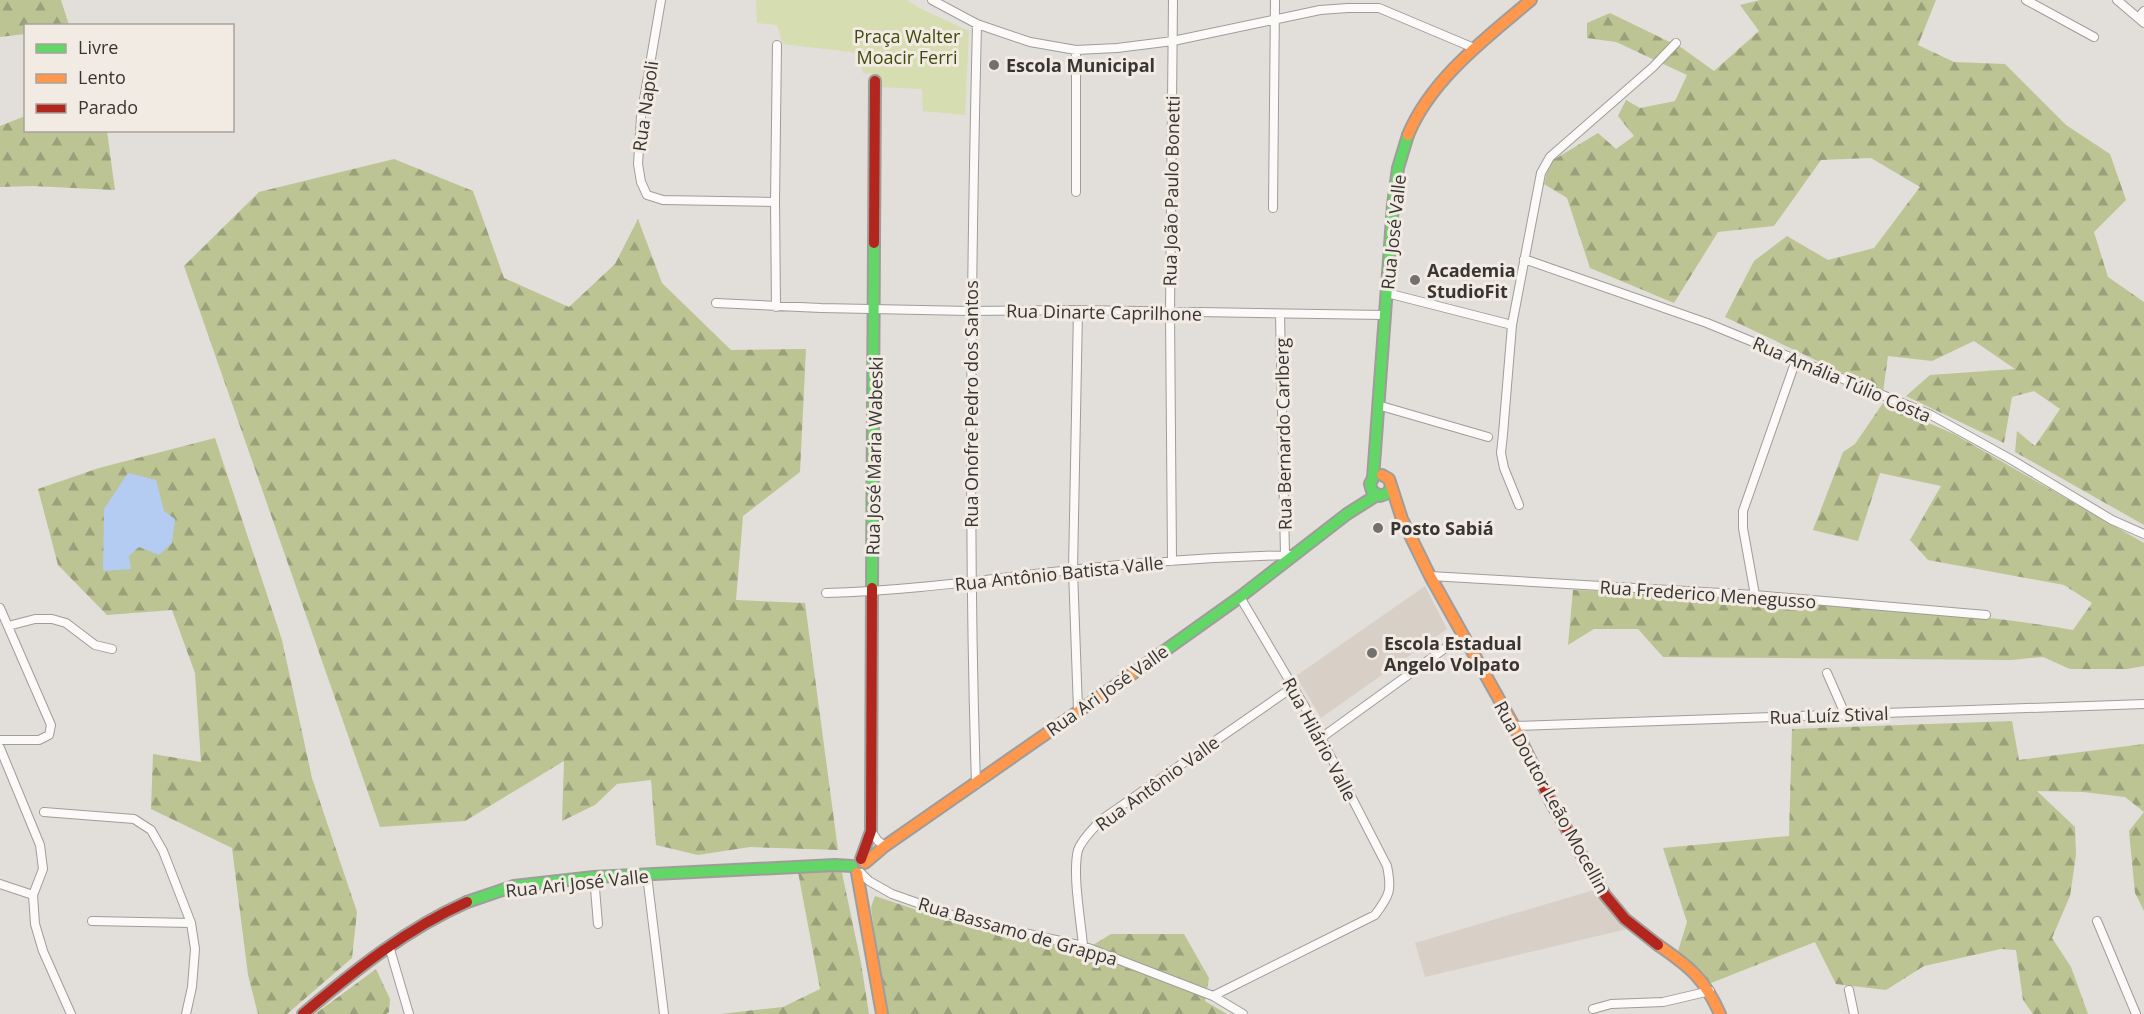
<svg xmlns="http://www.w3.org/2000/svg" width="2144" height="1014" font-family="'Open Sans',sans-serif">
	<defs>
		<pattern id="forest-firs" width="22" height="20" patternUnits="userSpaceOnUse" patternTransform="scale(1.5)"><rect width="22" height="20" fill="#bcc494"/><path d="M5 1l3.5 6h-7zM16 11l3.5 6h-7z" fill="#9aa079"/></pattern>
	</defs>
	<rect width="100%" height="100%" fill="#e2deda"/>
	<path fill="#d8d0c7" d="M1425,586L1447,629L1321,718L1296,676Z
		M1597,889L1627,929L1425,977L1415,943Z"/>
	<path fill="url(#forest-firs)" d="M0,0H61L69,25L26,26L25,34L0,37Z
		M1760,0H1936L1918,45L1954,62L2005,64L2066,125L2110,154L2126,200L2094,232L2108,277L2144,302V525L2015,452L2017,431L2035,446L2060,409L2034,391L2012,397L2004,443L1906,396L1930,375L2015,369L1974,341L1932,361L1888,356L1883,392L1725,317L1754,261L1787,236L1828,260L1874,248L1920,187L1871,158L1821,160L1774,226L1718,232L1674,303L1590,268L1567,198L1544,184L1550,162L1598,133L1616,149L1634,136L1618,116L1626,100L1640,108L1675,101L1687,75L1616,42L1587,38V23L1610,13L1682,48L1714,71L1759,31L1740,5Z
		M25,116L26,130L107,131L115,190L32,186L0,187V126Z
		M394,159L473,191L504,278L569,307L615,264L638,219L662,283L731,350L806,349L800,472L743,516L736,600L805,603L838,850L750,847L698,855L656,845L651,780L617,784L595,805L562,821L564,761L465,821L380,827L184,266L259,192Z
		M1883,403L1954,434L2144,543V666L2127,669H2070L2043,657L2011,660L1663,657L1638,629H1594L1568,645L1573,590C1653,592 1734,597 1814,603C1901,609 1987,615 2073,630L2092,603L2064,585L1928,560L1910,540L1941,486L1880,473L1858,541L1813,530L1843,452L1855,444Z
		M215,438L282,640L312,778L357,912L352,958L287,1014H258L248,975L232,848L151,809L153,754L201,762L195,673L172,610L107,615L58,565L38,489L99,468Z
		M2012,721L2019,760L2144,744V911L2135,893L2129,831L2144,812L2125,797L2083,792L2037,791L2075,827L2076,855L2070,896L2052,938L2071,967L2088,1014H2033L2023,1000L2016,950L2001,949L1924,966L1886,990L1836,984L1815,942L1711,983L1678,951L1687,922L1663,848L1789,836L1792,729Z
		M841,868L861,963L869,1014H720L783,1007L820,989L798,872Z
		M875,896L974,929L1044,941L1083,951L1111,934H1184L1209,978L1205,1001L1227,1014H885L871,907Z
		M376,969L390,999L389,1012L386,1014H315Z"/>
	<path fill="#d5ddb1" d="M756,0H907L919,8L969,31L965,115L923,111L922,89L880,87L877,74L863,73L859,53L783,44L777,25L757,23Z"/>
	<path fill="#b4cbf2" d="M128,473L156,480L164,511L175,519L172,543L159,555L139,547L129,556L131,569L103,571L104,509Z"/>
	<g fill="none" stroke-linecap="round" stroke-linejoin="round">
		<defs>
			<path id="street" d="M661,0L641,117L638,164L641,182L647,195L663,200L775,202
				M932,0L977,24L1030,42L1076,50L1117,48L1173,41L1320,10L1348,8H1379L1474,48
				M2026,0L2094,37
				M2117,0L2144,23
				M2138,18L2144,11
				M1076,192V50
				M1273,208L1275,0
				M1524,259L1707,323L1931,415L2012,460L2112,520L2144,534
				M1387,293L1512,325
				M716,303L821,308L971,311L1078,310L1385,315
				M776,307L775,202L777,45
				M1078,310L1073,570L1078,710
				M1280,314L1285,555
				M1381,406L1488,437
				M1519,505L1504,468L1501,453L1503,434L1512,325L1541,173L1550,157L1653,67L1676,43
				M1172,561L1170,312L1173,0
				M1430,576L1755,595L1986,615
				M826,593C907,591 989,579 1070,570C1144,562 1218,557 1292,555
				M1755,595L1743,528V511L1796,360
				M0,608L51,725L49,735L39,740H0
				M8,626L35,619H52L66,623L95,645L112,649
				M1827,673L1845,714
				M1514,726L2144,704
				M1321,738L1462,636
				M0,748L40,845L43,869L33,895L35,924L43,951L71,1014
				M976,784C968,531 971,278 977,24
				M44,812L134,819L151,830L163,851L191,923L195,949L192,987L186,1014
				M871,831L878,841L885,846
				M861,873L869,881L892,894L966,920L1083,946L1213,996L1243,1014
				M647,875L664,1014
				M594,877L598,924
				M0,884L33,895
				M92,921L191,923
				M2097,921L2136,1014
				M389,946L409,1014
				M1083,946C1081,921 1072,874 1078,850C1082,839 1093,829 1101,820L1293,687
				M1849,990L1854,1014
				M1213,996L1375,915C1390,895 1392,890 1387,866L1305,707L1240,597
				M1593,1009L1611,1004L1663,1002L1710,991"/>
			<path id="fast" d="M1391,487L1388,493L1380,496L1372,491L1370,484L1373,478L1375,451L1393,205L1398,168L1408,135
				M872,588L874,243
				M1132,674L1240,597L1347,514L1377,495
				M467,902L514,886L594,877L835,865L852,866"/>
			<path id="slow" d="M1408,135C1431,79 1486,38 1531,0
				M1382,475L1389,479L1402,519L1430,576L1514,726L1533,765
				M865,863L885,846L1132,674
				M857,873L882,1014
				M1658,945C1690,967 1704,978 1720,1014"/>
			<path id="jam" d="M874,243L875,81
				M1533,765L1552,804L1605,895L1625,919L1658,945
				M861,859L871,831L872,588
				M303,1014C354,971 406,929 467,902"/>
		</defs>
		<use href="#street" stroke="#9f9d9a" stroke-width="10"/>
		<use href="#fast" stroke="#9f9d9a" stroke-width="14"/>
		<use href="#slow" stroke="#9f9d9a" stroke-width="14"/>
		<use href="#jam" stroke="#9f9d9a" stroke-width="14"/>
		<use href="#street" stroke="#fbfaf9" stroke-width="8"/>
		<use href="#fast" stroke="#63d668" stroke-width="10"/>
		<use href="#slow" stroke="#ff974d" stroke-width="10"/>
		<use href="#jam" stroke="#b3261e" stroke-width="10"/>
	</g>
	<g fill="#74706d" stroke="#f2ebe3" stroke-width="2">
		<circle cx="994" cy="65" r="6"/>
		<circle cx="1415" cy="280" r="6"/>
		<circle cx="1378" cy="528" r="6"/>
		<circle cx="1372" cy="653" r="6"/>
	</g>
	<g text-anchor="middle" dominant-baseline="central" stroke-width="6" stroke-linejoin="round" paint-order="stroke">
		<g font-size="18" fill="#404c0c" stroke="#f2ebe3">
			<text x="907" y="36">Praça Walter<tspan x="907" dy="21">Moacir Ferri</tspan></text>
		</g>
		<g font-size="18" font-weight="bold" fill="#383532" stroke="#f2ebe3" text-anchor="start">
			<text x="1006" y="65">Escola Municipal</text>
			<text x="1427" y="270">Academia<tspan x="1427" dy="21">StudioFit</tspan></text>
			<text x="1390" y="528">Posto Sabiá</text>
			<text x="1384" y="643">Escola Estadual<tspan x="1384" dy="21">Angelo Volpato</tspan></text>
		</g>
		<g font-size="18" fill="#383532" stroke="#f2ebe3">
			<text transform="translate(645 106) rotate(-82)">Rua Napoli</text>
			<text transform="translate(1171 191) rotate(-89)">Rua João Paulo Bonetti</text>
			<text transform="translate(1393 232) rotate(-84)">Rua José Valle</text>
			<text transform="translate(1104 312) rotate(1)">Rua Dinarte Caprilhone</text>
			<text transform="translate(1842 379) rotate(23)">Rua Amália Túlio Costa</text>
			<text transform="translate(971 404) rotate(-90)">Rua Onofre Pedro dos Santos</text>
			<text transform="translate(1283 434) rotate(-91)">Rua Bernardo Carlberg</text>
			<text transform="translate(874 456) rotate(-89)">Rua José Maria Wabeski</text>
			<text transform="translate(1059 573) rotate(-6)">Rua Antônio Batista Valle</text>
			<text transform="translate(1708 594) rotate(4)">Rua Frederico Menegusso</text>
			<text transform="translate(1107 690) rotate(-35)">Rua Ari José Valle</text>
			<text transform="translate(1829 715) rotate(-2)">Rua Luíz Stival</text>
			<text transform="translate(1320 739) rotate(62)">Rua Hilário Valle</text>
			<text transform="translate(1157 783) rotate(-36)">Rua Antônio Valle</text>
			<text transform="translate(1552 797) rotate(61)">Rua Doutor Leão Mocellin</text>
			<text transform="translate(577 883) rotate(-6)">Rua Ari José Valle</text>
			<text transform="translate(1018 931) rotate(16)">Rua Bassamo de Grappa</text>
		</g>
	</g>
	<rect x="24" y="24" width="210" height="108" fill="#f2ebe3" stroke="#a8a29c" stroke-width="1.5"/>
	<rect x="36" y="44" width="30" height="9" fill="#63d668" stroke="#a8a29c" stroke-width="1.5"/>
	<text x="78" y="54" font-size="18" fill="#383532">Livre</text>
	<rect x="36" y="74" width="30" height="9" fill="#ff974d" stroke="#a8a29c" stroke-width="1.5"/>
	<text x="78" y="84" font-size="18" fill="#383532">Lento</text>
	<rect x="36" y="104" width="30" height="9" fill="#b3261e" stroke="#a8a29c" stroke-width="1.5"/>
	<text x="78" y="114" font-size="18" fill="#383532">Parado</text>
</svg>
